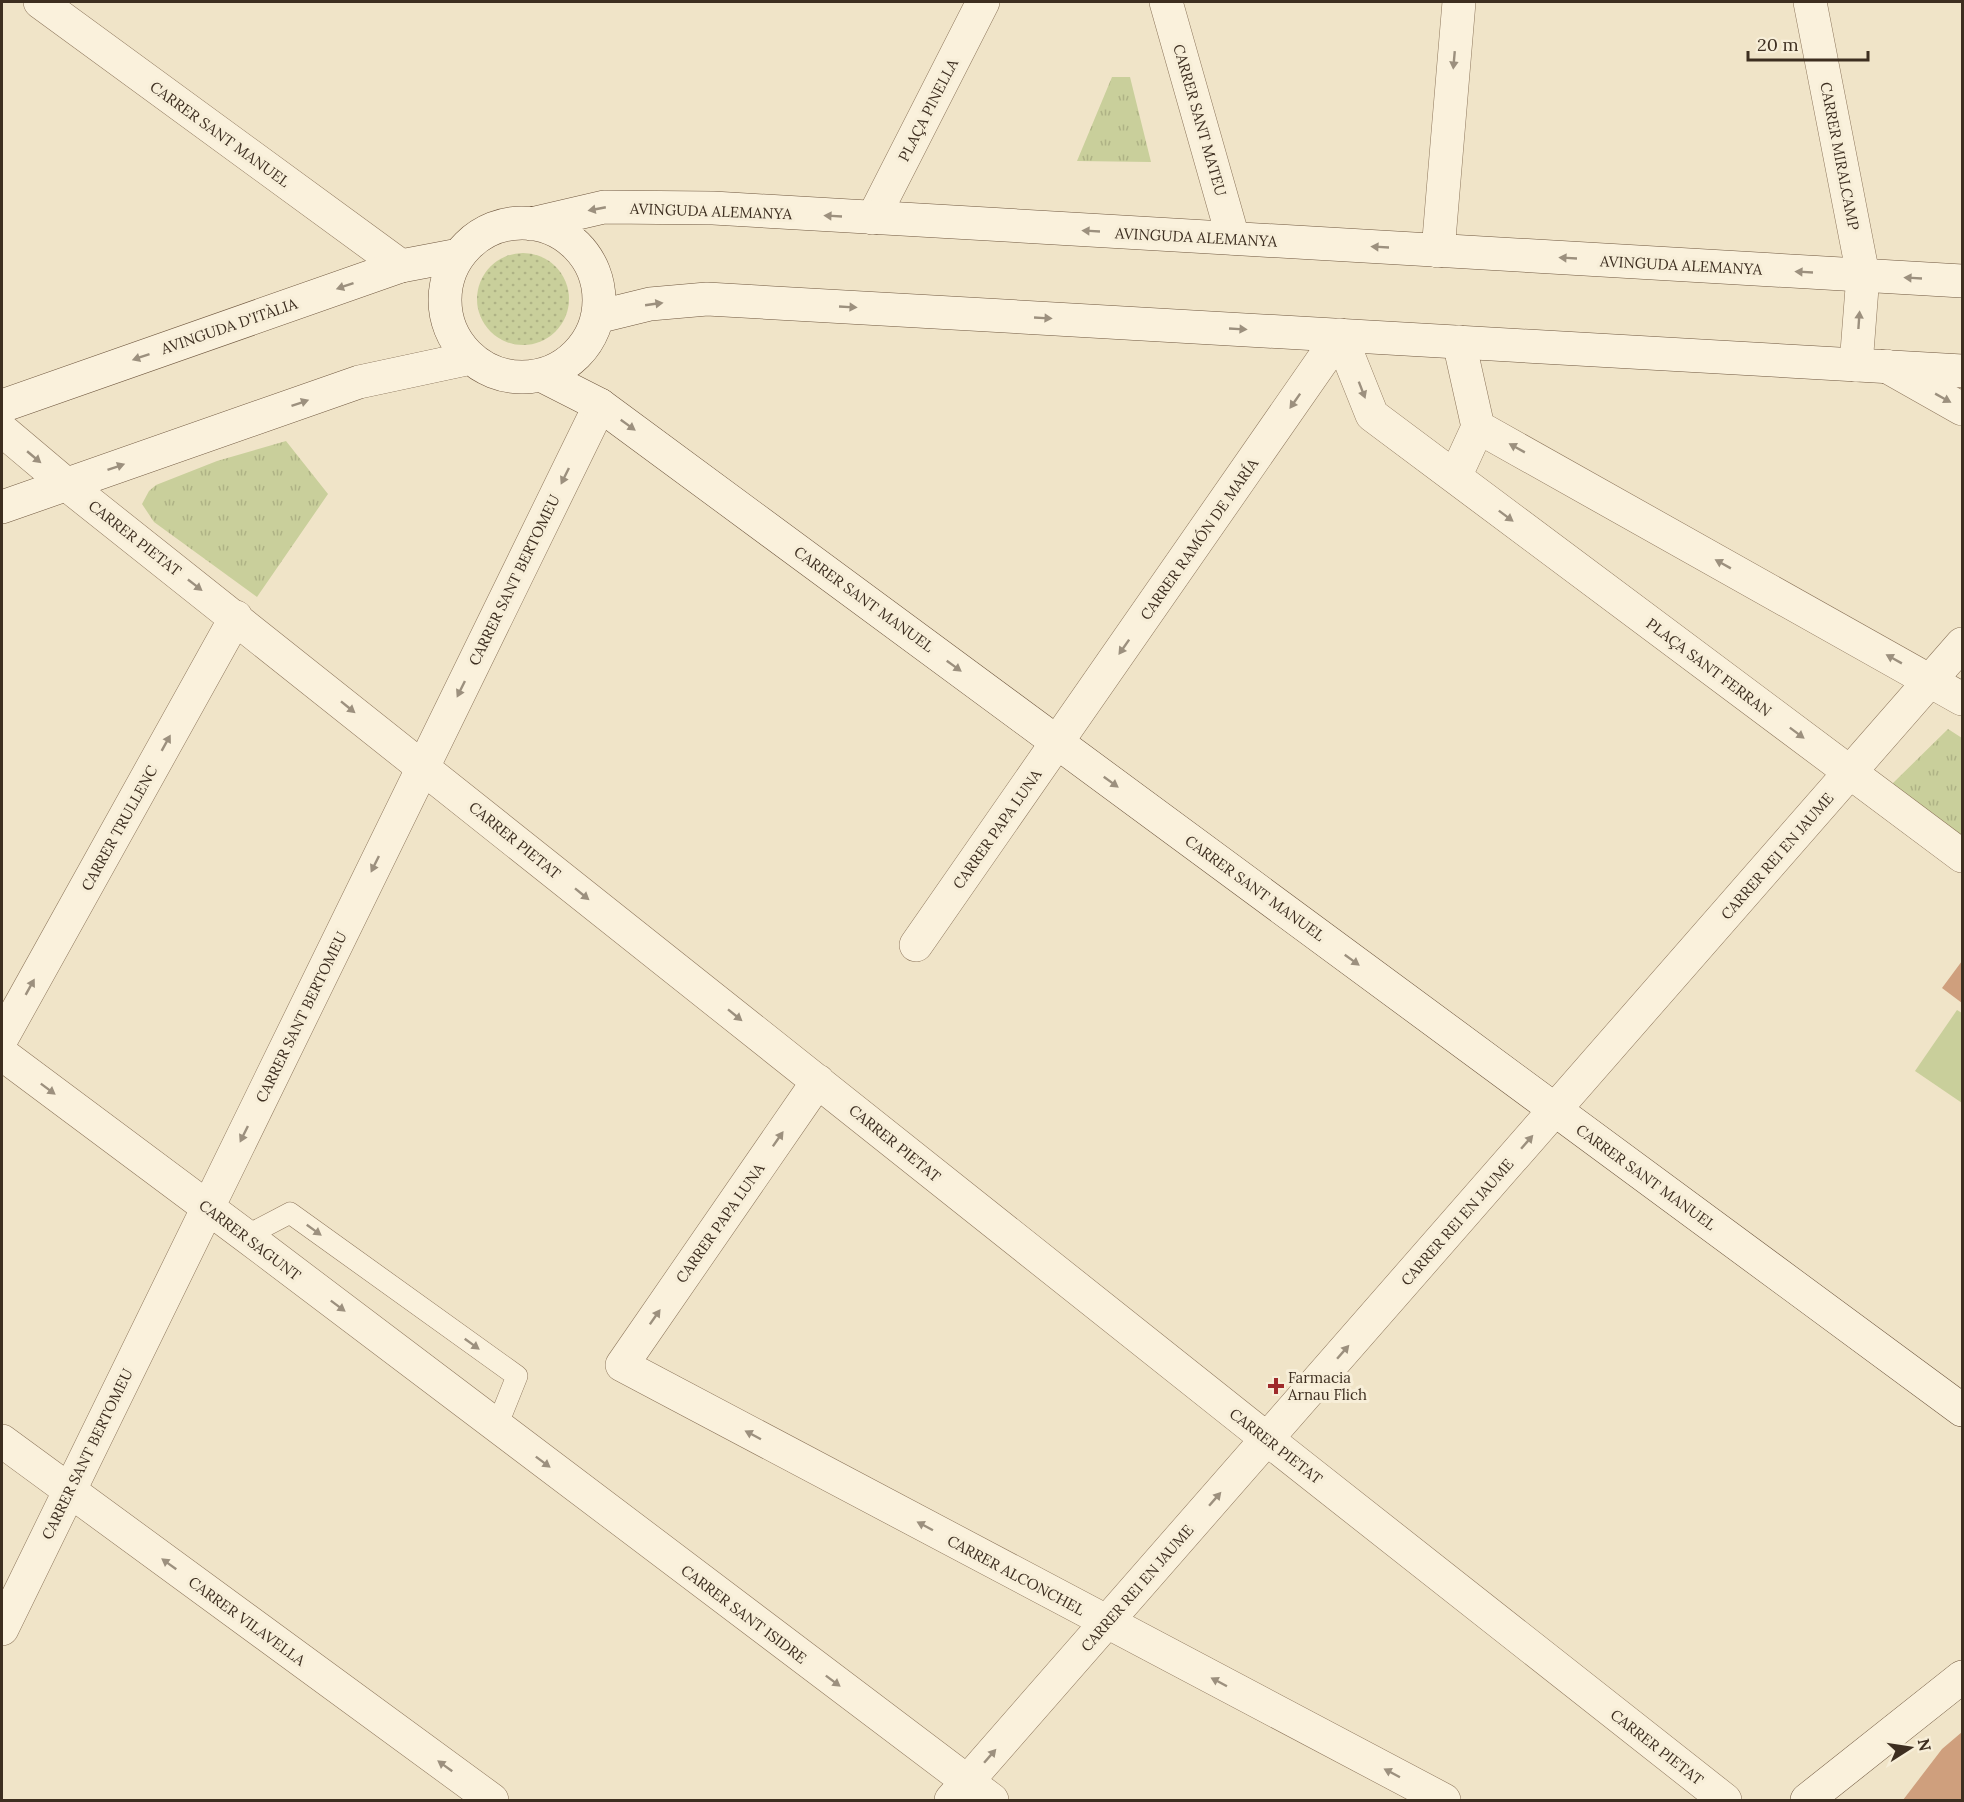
<svg xmlns="http://www.w3.org/2000/svg" width="1964" height="1802" font-family="Lora,serif">
	<defs>
		<pattern id="grass-dots" width="8" height="8" patternUnits="userSpaceOnUse" patternTransform="scale(1.5)"><rect width="8" height="8" fill="#c9cf9b"/><path d="M2 2h.1M6 6h.1" fill="none" stroke="#aeb285" stroke-width="1.8" stroke-linecap="round"/></pattern>
		<pattern id="park-tufts" width="24" height="20" patternUnits="userSpaceOnUse" patternTransform="scale(1.5)"><rect width="24" height="20" fill="#c9cf9b"/><path d="M3 7l-1-3M5 7V3M7 7l1-3M15 17l-1-3M17 17v-4M19 17l1-3" fill="none" stroke="#aeb285"/></pattern>
	</defs>
	<rect width="100%" height="100%" fill="#f0e4c8"/>
	<path fill="url(#grass-dots)" d="M477 299a46 46 0 1 1 92 0a46 46 0 1 1-92 0Z"/>
	<path fill="url(#park-tufts)" d="M1112,77H1130L1151,162L1077,161Z
		M286,441L328,494L257,597L154,522L142,504L149,491L156,485L217,461Z
		M1948,729L1962,738V842L1890,786Z"/>
	<path fill="#c9cf9b" d="M1957,1010L1962,1013V1103L1915,1071Z"/>
	<path fill="#cf9f7d" d="M1962,961V1003L1942,988Z
		M1962,1732V1800H1903L1942,1749Z"/>
	<g fill="none" stroke-linecap="round" stroke-linejoin="round">
		<defs>
			<path id="lane" d="M246,1236L290,1213L517,1376L497,1426"/>
			<path id="street" d="M40,2L401,266
				M1166,2L1233,238
				M1810,2L1863,275L1856,365
				M873,218L983,2
				M1438,251L1459,2
				M1340,335L1372,415L1962,856
				M1459,342L1478,427L1962,699
				M1886,366L1962,409
				M2,430L66,484L1267,1439L1725,1800
				M1455,477L1478,427
				M916,945L1340,335
				M2,1038L236,617
				M2,1054L246,1236L992,1800
				M818,1081L622,1365L1444,1800
				M2,1441L492,1800
				M2,1629L600,405
				M951,1800L1962,644"/>
			<path id="secondary" d="M445 300a77 77 0 1 1 154 0a77 77 0 1 1-154 0Z
				M531,224L604,207L713,208L1962,281
				M597,317L650,304L707,299L1962,371
				M541,375L600,405L1962,1410
				M2,406L401,266L459,255
				M2,507L359,382L471,358
				M1807,1800L1962,1677"/>
		</defs>
		<use href="#lane" stroke="#8d765c" stroke-width="22"/>
		<use href="#street" stroke="#8d765c" stroke-width="34"/>
		<use href="#secondary" stroke="#6f573f" stroke-width="34"/>
		<use href="#lane" stroke="#faf1dc" stroke-width="21"/>
		<use href="#street" stroke="#faf1dc" stroke-width="33"/>
		<use href="#secondary" stroke="#faf1dc" stroke-width="33"/>
	</g>
	<defs><path id="oneway-solid" d="M-6-.8H1V-3.2L6.5 0L1 3.2V.8H-6Z" transform="scale(1.5)"/></defs>
	<g fill="#9c907e">
		<use href="#oneway-solid" transform="translate(1454 60) rotate(95)"/>
		<use href="#oneway-solid" transform="translate(597 209) rotate(169)"/>
		<use href="#oneway-solid" transform="translate(833 216) rotate(-177)"/>
		<use href="#oneway-solid" transform="translate(1091 231) rotate(-177)"/>
		<use href="#oneway-solid" transform="translate(1380 247) rotate(-177)"/>
		<use href="#oneway-solid" transform="translate(1568 258) rotate(-177)"/>
		<use href="#oneway-solid" transform="translate(1804 272) rotate(-177)"/>
		<use href="#oneway-solid" transform="translate(1913 278) rotate(-177)"/>
		<use href="#oneway-solid" transform="translate(345 286) rotate(161)"/>
		<use href="#oneway-solid" transform="translate(654 304) rotate(-8)"/>
		<use href="#oneway-solid" transform="translate(848 307) rotate(3)"/>
		<use href="#oneway-solid" transform="translate(1043 318) rotate(3)"/>
		<use href="#oneway-solid" transform="translate(1859 320) rotate(-86)"/>
		<use href="#oneway-solid" transform="translate(1238 329) rotate(3)"/>
		<use href="#oneway-solid" transform="translate(141 357) rotate(161)"/>
		<use href="#oneway-solid" transform="translate(1362 390) rotate(69)"/>
		<use href="#oneway-solid" transform="translate(1943 398) rotate(29)"/>
		<use href="#oneway-solid" transform="translate(1295 401) rotate(125)"/>
		<use href="#oneway-solid" transform="translate(300 403) rotate(-19)"/>
		<use href="#oneway-solid" transform="translate(628 425) rotate(36)"/>
		<use href="#oneway-solid" transform="translate(1517 448) rotate(-151)"/>
		<use href="#oneway-solid" transform="translate(34 457) rotate(40)"/>
		<use href="#oneway-solid" transform="translate(116 467) rotate(-19)"/>
		<use href="#oneway-solid" transform="translate(565 476) rotate(116)"/>
		<use href="#oneway-solid" transform="translate(1506 516) rotate(37)"/>
		<use href="#oneway-solid" transform="translate(1723 564) rotate(-151)"/>
		<use href="#oneway-solid" transform="translate(195 585) rotate(38)"/>
		<use href="#oneway-solid" transform="translate(1124 647) rotate(125)"/>
		<use href="#oneway-solid" transform="translate(1894 659) rotate(-151)"/>
		<use href="#oneway-solid" transform="translate(954 666) rotate(36)"/>
		<use href="#oneway-solid" transform="translate(461 689) rotate(116)"/>
		<use href="#oneway-solid" transform="translate(348 707) rotate(39)"/>
		<use href="#oneway-solid" transform="translate(1797 733) rotate(37)"/>
		<use href="#oneway-solid" transform="translate(166 743) rotate(-61)"/>
		<use href="#oneway-solid" transform="translate(1111 782) rotate(36)"/>
		<use href="#oneway-solid" transform="translate(375 864) rotate(116)"/>
		<use href="#oneway-solid" transform="translate(582 894) rotate(39)"/>
		<use href="#oneway-solid" transform="translate(1352 960) rotate(36)"/>
		<use href="#oneway-solid" transform="translate(30 987) rotate(-61)"/>
		<use href="#oneway-solid" transform="translate(735 1015) rotate(39)"/>
		<use href="#oneway-solid" transform="translate(48 1089) rotate(37)"/>
		<use href="#oneway-solid" transform="translate(244 1134) rotate(116)"/>
		<use href="#oneway-solid" transform="translate(778 1139) rotate(-55)"/>
		<use href="#oneway-solid" transform="translate(1527 1142) rotate(-49)"/>
		<use href="#oneway-solid" transform="translate(314 1230) rotate(36)"/>
		<use href="#oneway-solid" transform="translate(338 1306) rotate(37)"/>
		<use href="#oneway-solid" transform="translate(655 1317) rotate(-55)"/>
		<use href="#oneway-solid" transform="translate(472 1344) rotate(36)"/>
		<use href="#oneway-solid" transform="translate(1343 1352) rotate(-49)"/>
		<use href="#oneway-solid" transform="translate(753 1435) rotate(-152)"/>
		<use href="#oneway-solid" transform="translate(543 1462) rotate(37)"/>
		<use href="#oneway-solid" transform="translate(1215 1499) rotate(-49)"/>
		<use href="#oneway-solid" transform="translate(925 1526) rotate(-152)"/>
		<use href="#oneway-solid" transform="translate(169 1564) rotate(-144)"/>
		<use href="#oneway-solid" transform="translate(833 1681) rotate(37)"/>
		<use href="#oneway-solid" transform="translate(1219 1682) rotate(-152)"/>
		<use href="#oneway-solid" transform="translate(990 1756) rotate(-49)"/>
		<use href="#oneway-solid" transform="translate(445 1766) rotate(-144)"/>
		<use href="#oneway-solid" transform="translate(1392 1773) rotate(-152)"/>
	</g>
	<path fill="#9e2a2b" stroke="#f7eed8" stroke-width="2" d="M1273 1377h6v6h6v6h-6v6h-6v-6h-6v-6h6z"/>
	<g text-anchor="middle" dominant-baseline="central" stroke-width="6" stroke-linejoin="round" paint-order="stroke">
		<g font-size="15" fill="#3d2e20" stroke="#f7eed8">
			<text transform="translate(928 110) rotate(-63)">PLAÇA PINELLA</text>
			<text transform="translate(1200 120) rotate(74)">CARRER SANT MATEU</text>
			<text transform="translate(220 134) rotate(36)">CARRER SANT MANUEL</text>
			<text transform="translate(1840 156) rotate(79)">CARRER MIRALCAMP</text>
			<text transform="translate(711 211) rotate(2)">AVINGUDA ALEMANYA</text>
			<text transform="translate(1196 237) rotate(3)">AVINGUDA ALEMANYA</text>
			<text transform="translate(1681 265) rotate(3)">AVINGUDA ALEMANYA</text>
			<text transform="translate(229 326) rotate(-19)">AVINGUDA D'ITÀLIA</text>
			<text transform="translate(135 538) rotate(38)">CARRER PIETAT</text>
			<text transform="translate(1199 539) rotate(-55)">CARRER RAMÓN DE MARÍA</text>
			<text transform="translate(514 580) rotate(-64)">CARRER SANT BERTOMEU</text>
			<text transform="translate(864 599) rotate(36)">CARRER SANT MANUEL</text>
			<text transform="translate(1709 667) rotate(37)">PLAÇA SANT FERRAN</text>
			<text transform="translate(119 828) rotate(-61)">CARRER TRULLENC</text>
			<text transform="translate(997 829) rotate(-55)">CARRER PAPA LUNA</text>
			<text transform="translate(515 840) rotate(39)">CARRER PIETAT</text>
			<text transform="translate(1777 856) rotate(-49)">CARRER REI EN JAUME</text>
			<text transform="translate(1255 888) rotate(36)">CARRER SANT MANUEL</text>
			<text transform="translate(301 1017) rotate(-64)">CARRER SANT BERTOMEU</text>
			<text transform="translate(895 1143) rotate(39)">CARRER PIETAT</text>
			<text transform="translate(1646 1177) rotate(36)">CARRER SANT MANUEL</text>
			<text transform="translate(1457 1222) rotate(-49)">CARRER REI EN JAUME</text>
			<text transform="translate(720 1223) rotate(-55)">CARRER PAPA LUNA</text>
			<text transform="translate(250 1240) rotate(37)">CARRER SAGUNT</text>
			<text transform="translate(1276 1446) rotate(38)">CARRER PIETAT</text>
			<text transform="translate(87 1454) rotate(-64)">CARRER SANT BERTOMEU</text>
			<text transform="translate(1016 1575) rotate(28)">CARRER ALCONCHEL</text>
			<text transform="translate(1137 1588) rotate(-49)">CARRER REI EN JAUME</text>
			<text transform="translate(744 1614) rotate(37)">CARRER SANT ISIDRE</text>
			<text transform="translate(247 1621) rotate(36)">CARRER VILAVELLA</text>
			<text transform="translate(1657 1747) rotate(38)">CARRER PIETAT</text>
		</g>
		<g font-size="15" fill="#3d2e20" stroke="#f7eed8" text-anchor="start">
			<text x="1288" y="1377">Farmacia<tspan x="1288" dy="17">Arnau Flich</tspan></text>
		</g>
	</g>
	<rect width="1964" height="1802" fill="none" stroke="#3d2e20" stroke-width="6"/>
	<g transform="translate(1910 1748) rotate(78)" stroke="#f7eed8" stroke-width="4.5" paint-order="stroke">
	<path d="M0-4.5L10 22L0 15L-10 22Z" fill="#3d2e20"/>
	<text y="-9" font-size="16" font-weight="bold" text-anchor="middle" fill="#3d2e20">N</text>
	</g>
	<path d="M1748 51v9h120v-9" fill="none" stroke="#3d2e20" stroke-width="3"/>
	<text x="1757" y="51" font-size="18" fill="#3d2e20" stroke="#f7eed8" stroke-width="4.5" paint-order="stroke">20 m</text>
</svg>
